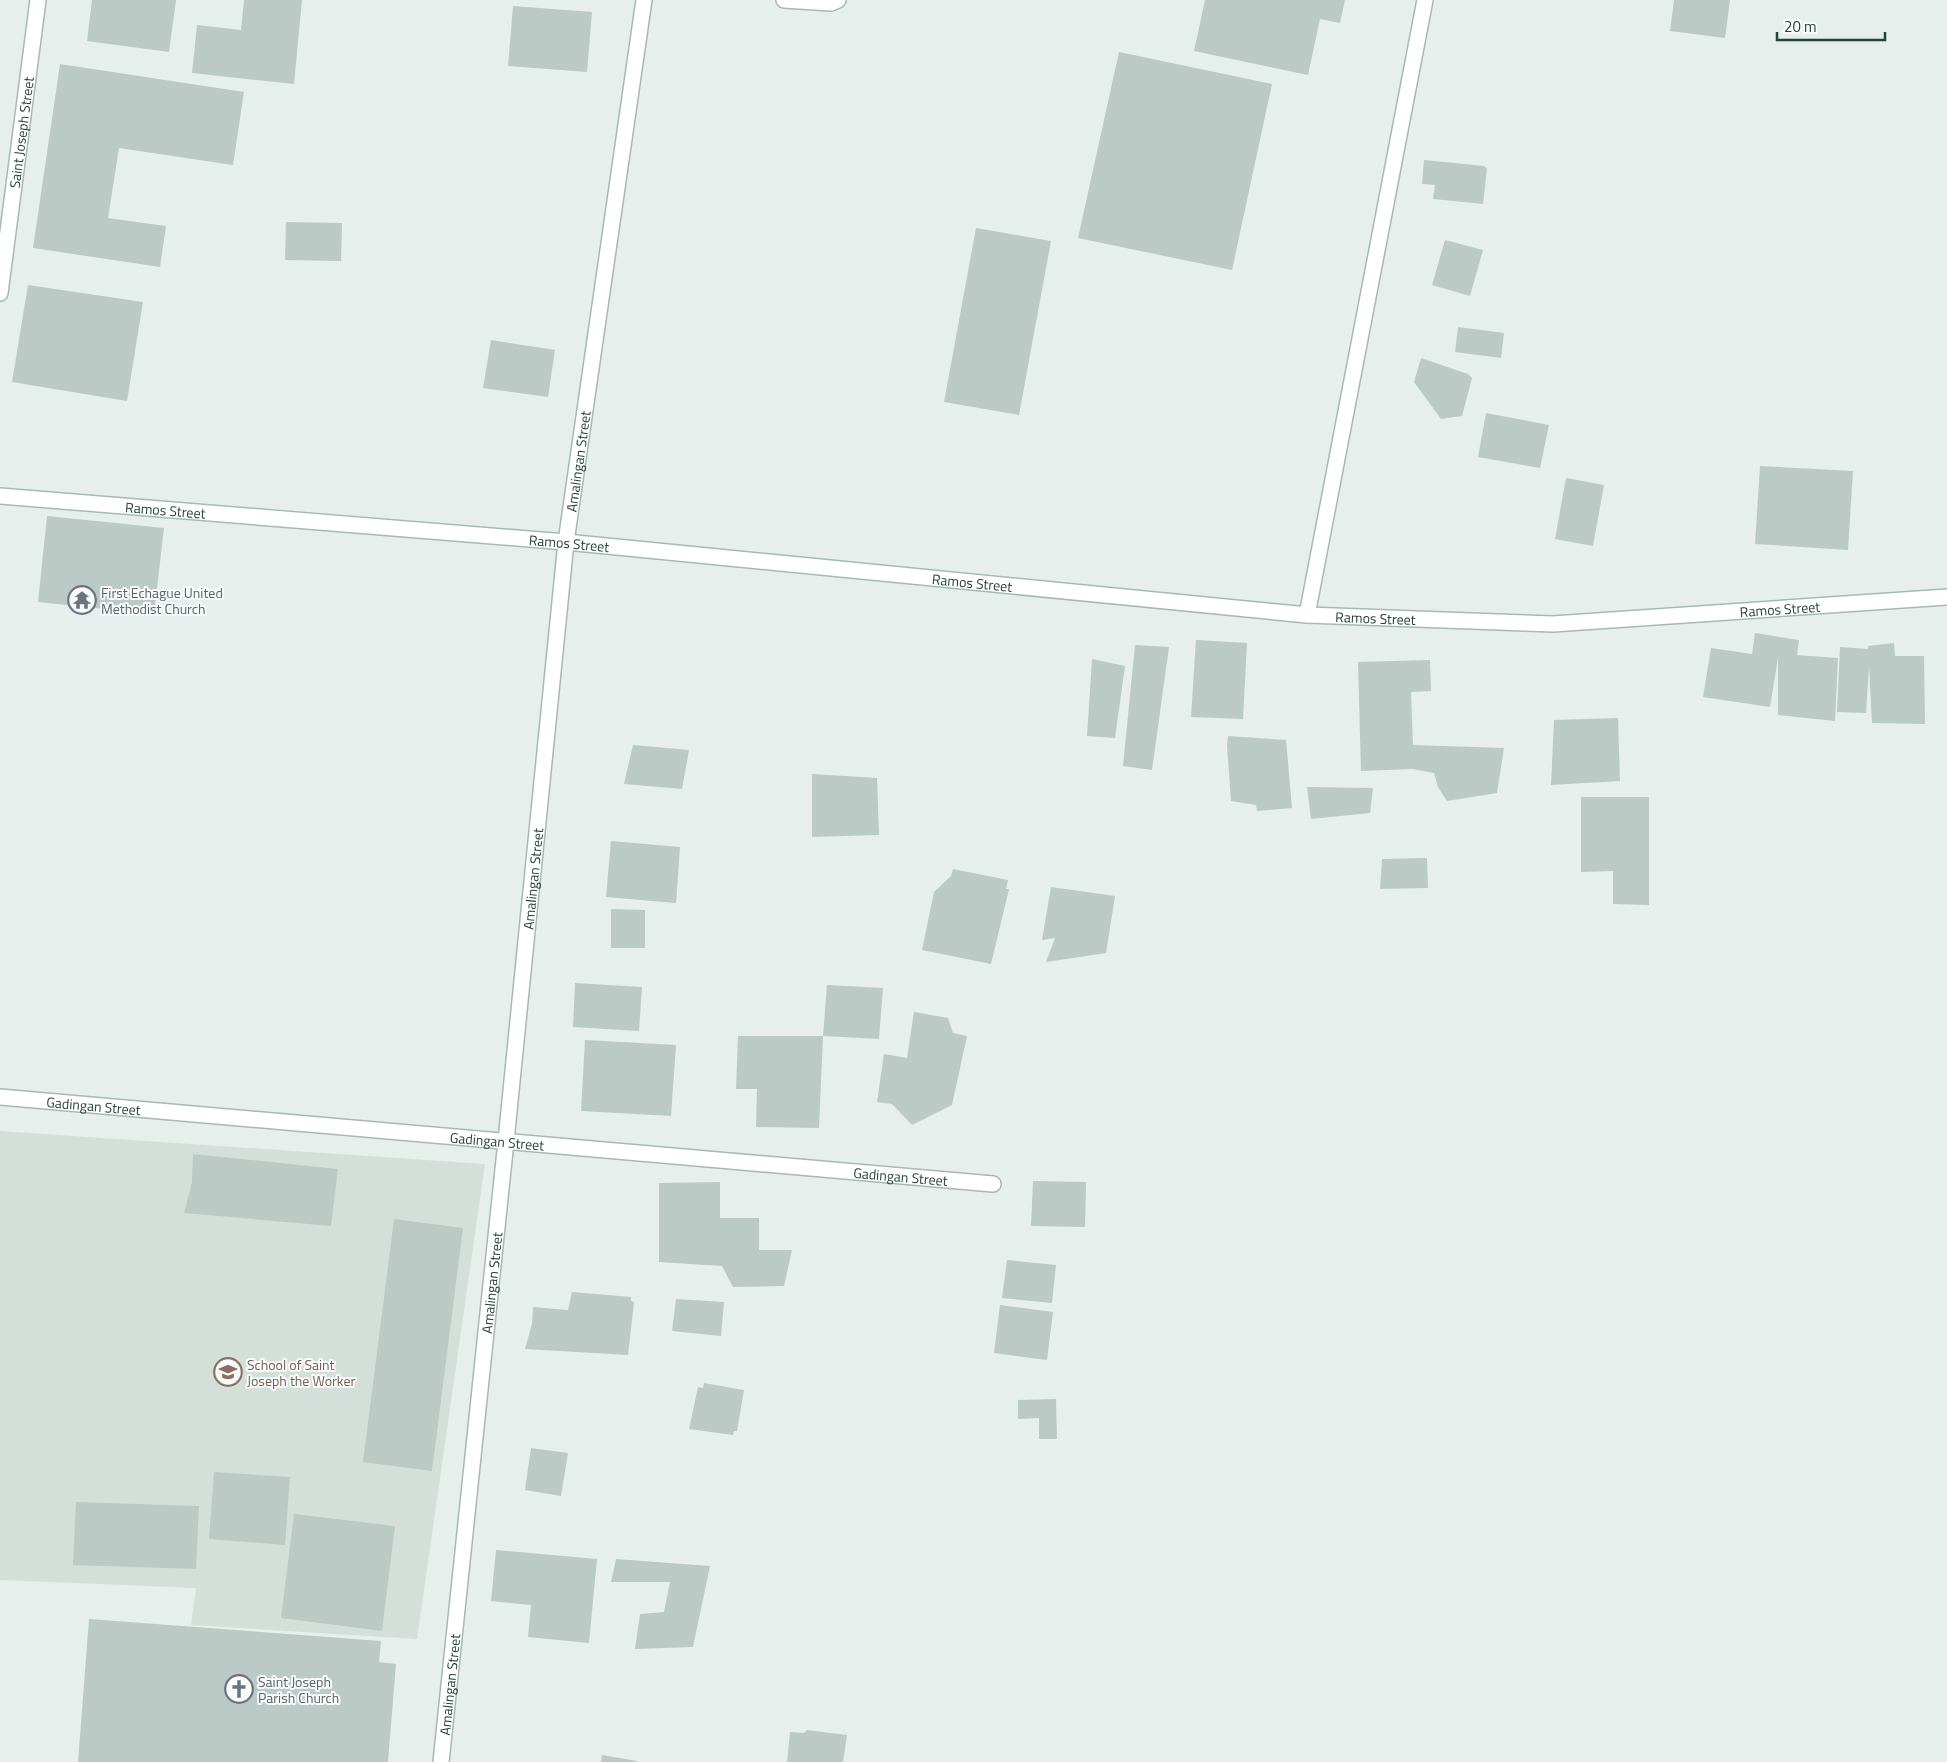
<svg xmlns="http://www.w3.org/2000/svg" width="1947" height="1762" font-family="'Titillium Web',sans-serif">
	<rect width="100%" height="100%" fill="#e6efeb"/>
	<path fill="#d4dfda" d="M0,1131L485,1164L417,1639L191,1625L196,1588L0,1580Z"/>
	<path fill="#bbcac4" d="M92,0H176L169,52L87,41Z
		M244,0H302L294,84L192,73L197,25L241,30Z
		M1205,0H1345L1340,23L1320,19L1308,75L1194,51Z
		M1674,0H1730L1725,38L1670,31Z
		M513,6L592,12L587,72L508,66Z
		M1119,52L1272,84L1232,270L1078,238Z
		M60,64L244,92L233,165L119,148L108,218L166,226L160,267L33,248Z
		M1424,160L1484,166L1487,169L1483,204L1433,199L1435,185L1422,184Z
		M286,222L342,223L341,261L285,260Z
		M976,228L1051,241L1019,415L944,402Z
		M1445,240L1483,250L1470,296L1432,285Z
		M28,285L143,302L127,401L12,382Z
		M1458,327L1504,333L1501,358L1455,352Z
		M491,340L555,350L548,397L483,388Z
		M1421,358L1468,374L1472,378L1462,416L1441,419L1414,382Z
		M1486,413L1549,425L1540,468L1478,457Z
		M1760,466L1853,471L1848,550L1755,544Z
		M1566,478L1604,485L1593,546L1555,539Z
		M47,516L164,528L154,614L38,602Z
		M1755,633L1799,640L1797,655L1838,658L1835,721L1778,715V658L1770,707L1703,697L1711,648L1752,654Z
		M1196,640L1247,643L1243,719L1191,717Z
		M1894,643L1895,656H1924L1925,724L1872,723L1869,666L1866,713L1837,712L1840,647L1868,649V646Z
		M1135,645L1169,647L1152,770L1123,766Z
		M1092,659L1125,666L1115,738L1087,736Z
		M1430,660L1431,691L1411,692L1413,745L1504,748L1497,793L1447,801L1438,787L1434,773L1413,769L1361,771L1358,662Z
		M1618,718L1620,781L1551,785L1554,720Z
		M1228,736L1286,740L1292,808L1257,811L1256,805L1231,801L1227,746Z
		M633,745L689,750L682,789L624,784Z
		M812,774L877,778L879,835L812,837Z
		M1307,787L1373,788L1370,813L1311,819Z
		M1581,797H1649V905L1613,904V871L1581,872Z
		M611,841L680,847L676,903L606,897Z
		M1427,858L1428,888L1380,889L1382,859Z
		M953,869L1008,880L1006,889H1009L991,964L922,950L934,892L951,876Z
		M1051,887L1115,896L1106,953L1046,962L1055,938L1042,940Z
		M611,909L645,910V948H611Z
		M575,983L642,987L639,1031L573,1027Z
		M827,985L883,988L879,1039L823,1036Z
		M914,1012L948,1018L953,1033L967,1036L952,1105L912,1125L892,1104L877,1102L884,1054L907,1058Z
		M738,1036H823L819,1128L756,1127L757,1089H736Z
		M585,1040L676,1045L671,1116L581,1111Z
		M193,1154L338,1169L331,1226L184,1213L192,1182Z
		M1033,1181L1086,1182L1085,1227L1031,1226Z
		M720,1182V1218H759V1250H792L784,1286L733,1287L722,1266L659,1262V1183Z
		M394,1219L463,1228L432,1471L363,1462Z
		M1007,1260L1056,1265L1052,1303L1002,1298Z
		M572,1292L631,1297V1301L634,1302L628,1355L525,1349L532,1324L533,1307L568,1310Z
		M676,1299L724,1302L721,1336L672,1331Z
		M1000,1305L1053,1312L1047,1360L994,1353Z
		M704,1383L744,1390L737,1431H734L733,1435L689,1429L698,1387L703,1388Z
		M1056,1399L1057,1439H1039V1418L1018,1419V1400Z
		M531,1448L568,1453L561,1496L525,1490Z
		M214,1472L290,1477L285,1545L209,1539Z
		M76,1502L199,1506L196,1569L73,1565Z
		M294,1514L395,1526L382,1631L281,1618Z
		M496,1550L597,1559L589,1643L528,1637L531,1605L491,1601Z
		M616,1559L710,1566L693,1647L635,1649L640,1614L664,1612L670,1582H611Z
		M89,1619L381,1641L379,1662L396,1664L388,1762H78Z
		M807,1730L847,1735L843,1762H787L790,1732L804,1733Z
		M602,1755L637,1761V1762H601Z"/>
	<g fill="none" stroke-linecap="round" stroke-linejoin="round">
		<defs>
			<g id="street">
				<path d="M784,0L831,3L838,0"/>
				<path id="s1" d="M0,293L38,0"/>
				<path d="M1307,615L1425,0"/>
				<path id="s2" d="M0,1097L993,1184"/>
				<path id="s3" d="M441,1762L506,1141L566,542L644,0"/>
			</g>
			<g id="secondary">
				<path id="s4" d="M0,496L566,542L1307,615L1553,624L1947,597"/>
			</g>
		</defs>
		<use href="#street" stroke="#a8b8b2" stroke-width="18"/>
		<use href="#secondary" stroke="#a4bbb3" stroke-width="18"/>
		<use href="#street" stroke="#fff" stroke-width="15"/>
		<use href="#secondary" stroke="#fff" stroke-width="15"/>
	</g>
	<defs>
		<symbol id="temple-ring" viewBox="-11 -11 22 22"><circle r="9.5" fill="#f7fbf9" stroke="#6b7280" stroke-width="1.5"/><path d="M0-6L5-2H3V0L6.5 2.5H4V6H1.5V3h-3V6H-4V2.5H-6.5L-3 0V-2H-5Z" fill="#6b7280"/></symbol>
		<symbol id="school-ring" viewBox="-11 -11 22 22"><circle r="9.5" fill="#f7fbf9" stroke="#8d6e63" stroke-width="1.5"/><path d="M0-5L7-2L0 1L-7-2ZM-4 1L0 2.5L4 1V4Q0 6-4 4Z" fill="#8d6e63"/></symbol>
		<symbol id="church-ring" viewBox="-11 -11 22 22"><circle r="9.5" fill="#f7fbf9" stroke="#6b7280" stroke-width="1.5"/><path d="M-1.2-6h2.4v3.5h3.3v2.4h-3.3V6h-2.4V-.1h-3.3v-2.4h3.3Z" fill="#6b7280"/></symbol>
	</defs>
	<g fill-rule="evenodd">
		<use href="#temple-ring" x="66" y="584" width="32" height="32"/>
		<use href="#school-ring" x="212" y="1356" width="32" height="32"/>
		<use href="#church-ring" x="223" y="1673" width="32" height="32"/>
	</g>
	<g text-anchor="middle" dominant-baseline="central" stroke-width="4" stroke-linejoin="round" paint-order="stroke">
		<g font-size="14" fill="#24423a" stroke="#f7fbf9">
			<text stroke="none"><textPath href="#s1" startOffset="162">Saint Joseph Street</textPath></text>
			<text stroke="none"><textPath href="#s3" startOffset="1308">Amalingan Street</textPath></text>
			<text stroke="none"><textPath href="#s4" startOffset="166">Ramos Street</textPath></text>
			<text stroke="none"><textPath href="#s4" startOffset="571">Ramos Street</textPath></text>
			<text stroke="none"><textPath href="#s4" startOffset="976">Ramos Street</textPath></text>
			<text stroke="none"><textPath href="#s4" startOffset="1786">Ramos Street</textPath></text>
			<text stroke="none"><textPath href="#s4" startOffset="1381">Ramos Street</textPath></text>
			<text stroke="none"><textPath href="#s3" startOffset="888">Amalingan Street</textPath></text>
			<text stroke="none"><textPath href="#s2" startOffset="94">Gadingan Street</textPath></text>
			<text stroke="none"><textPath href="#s2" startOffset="499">Gadingan Street</textPath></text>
			<text stroke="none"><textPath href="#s2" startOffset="904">Gadingan Street</textPath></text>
			<text stroke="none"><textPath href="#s3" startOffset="482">Amalingan Street</textPath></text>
			<text stroke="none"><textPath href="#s3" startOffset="78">Amalingan Street</textPath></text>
		</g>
		<g font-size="14" fill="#5b616d" stroke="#f7fbf9" text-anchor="start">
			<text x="101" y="592">First Echague United<tspan x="101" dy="16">Methodist Church</tspan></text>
			<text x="258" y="1681">Saint Joseph<tspan x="258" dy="16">Parish Church</tspan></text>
		</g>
		<g font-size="14" fill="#785e54" stroke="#f7fbf9" text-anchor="start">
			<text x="247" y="1364">School of Saint<tspan x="247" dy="16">Joseph the Worker</tspan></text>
		</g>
	</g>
	<path d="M1777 32v8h108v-8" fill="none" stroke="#24423a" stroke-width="2.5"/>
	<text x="1784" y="32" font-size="15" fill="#24423a" stroke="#f7fbf9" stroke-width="4" paint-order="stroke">20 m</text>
</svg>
